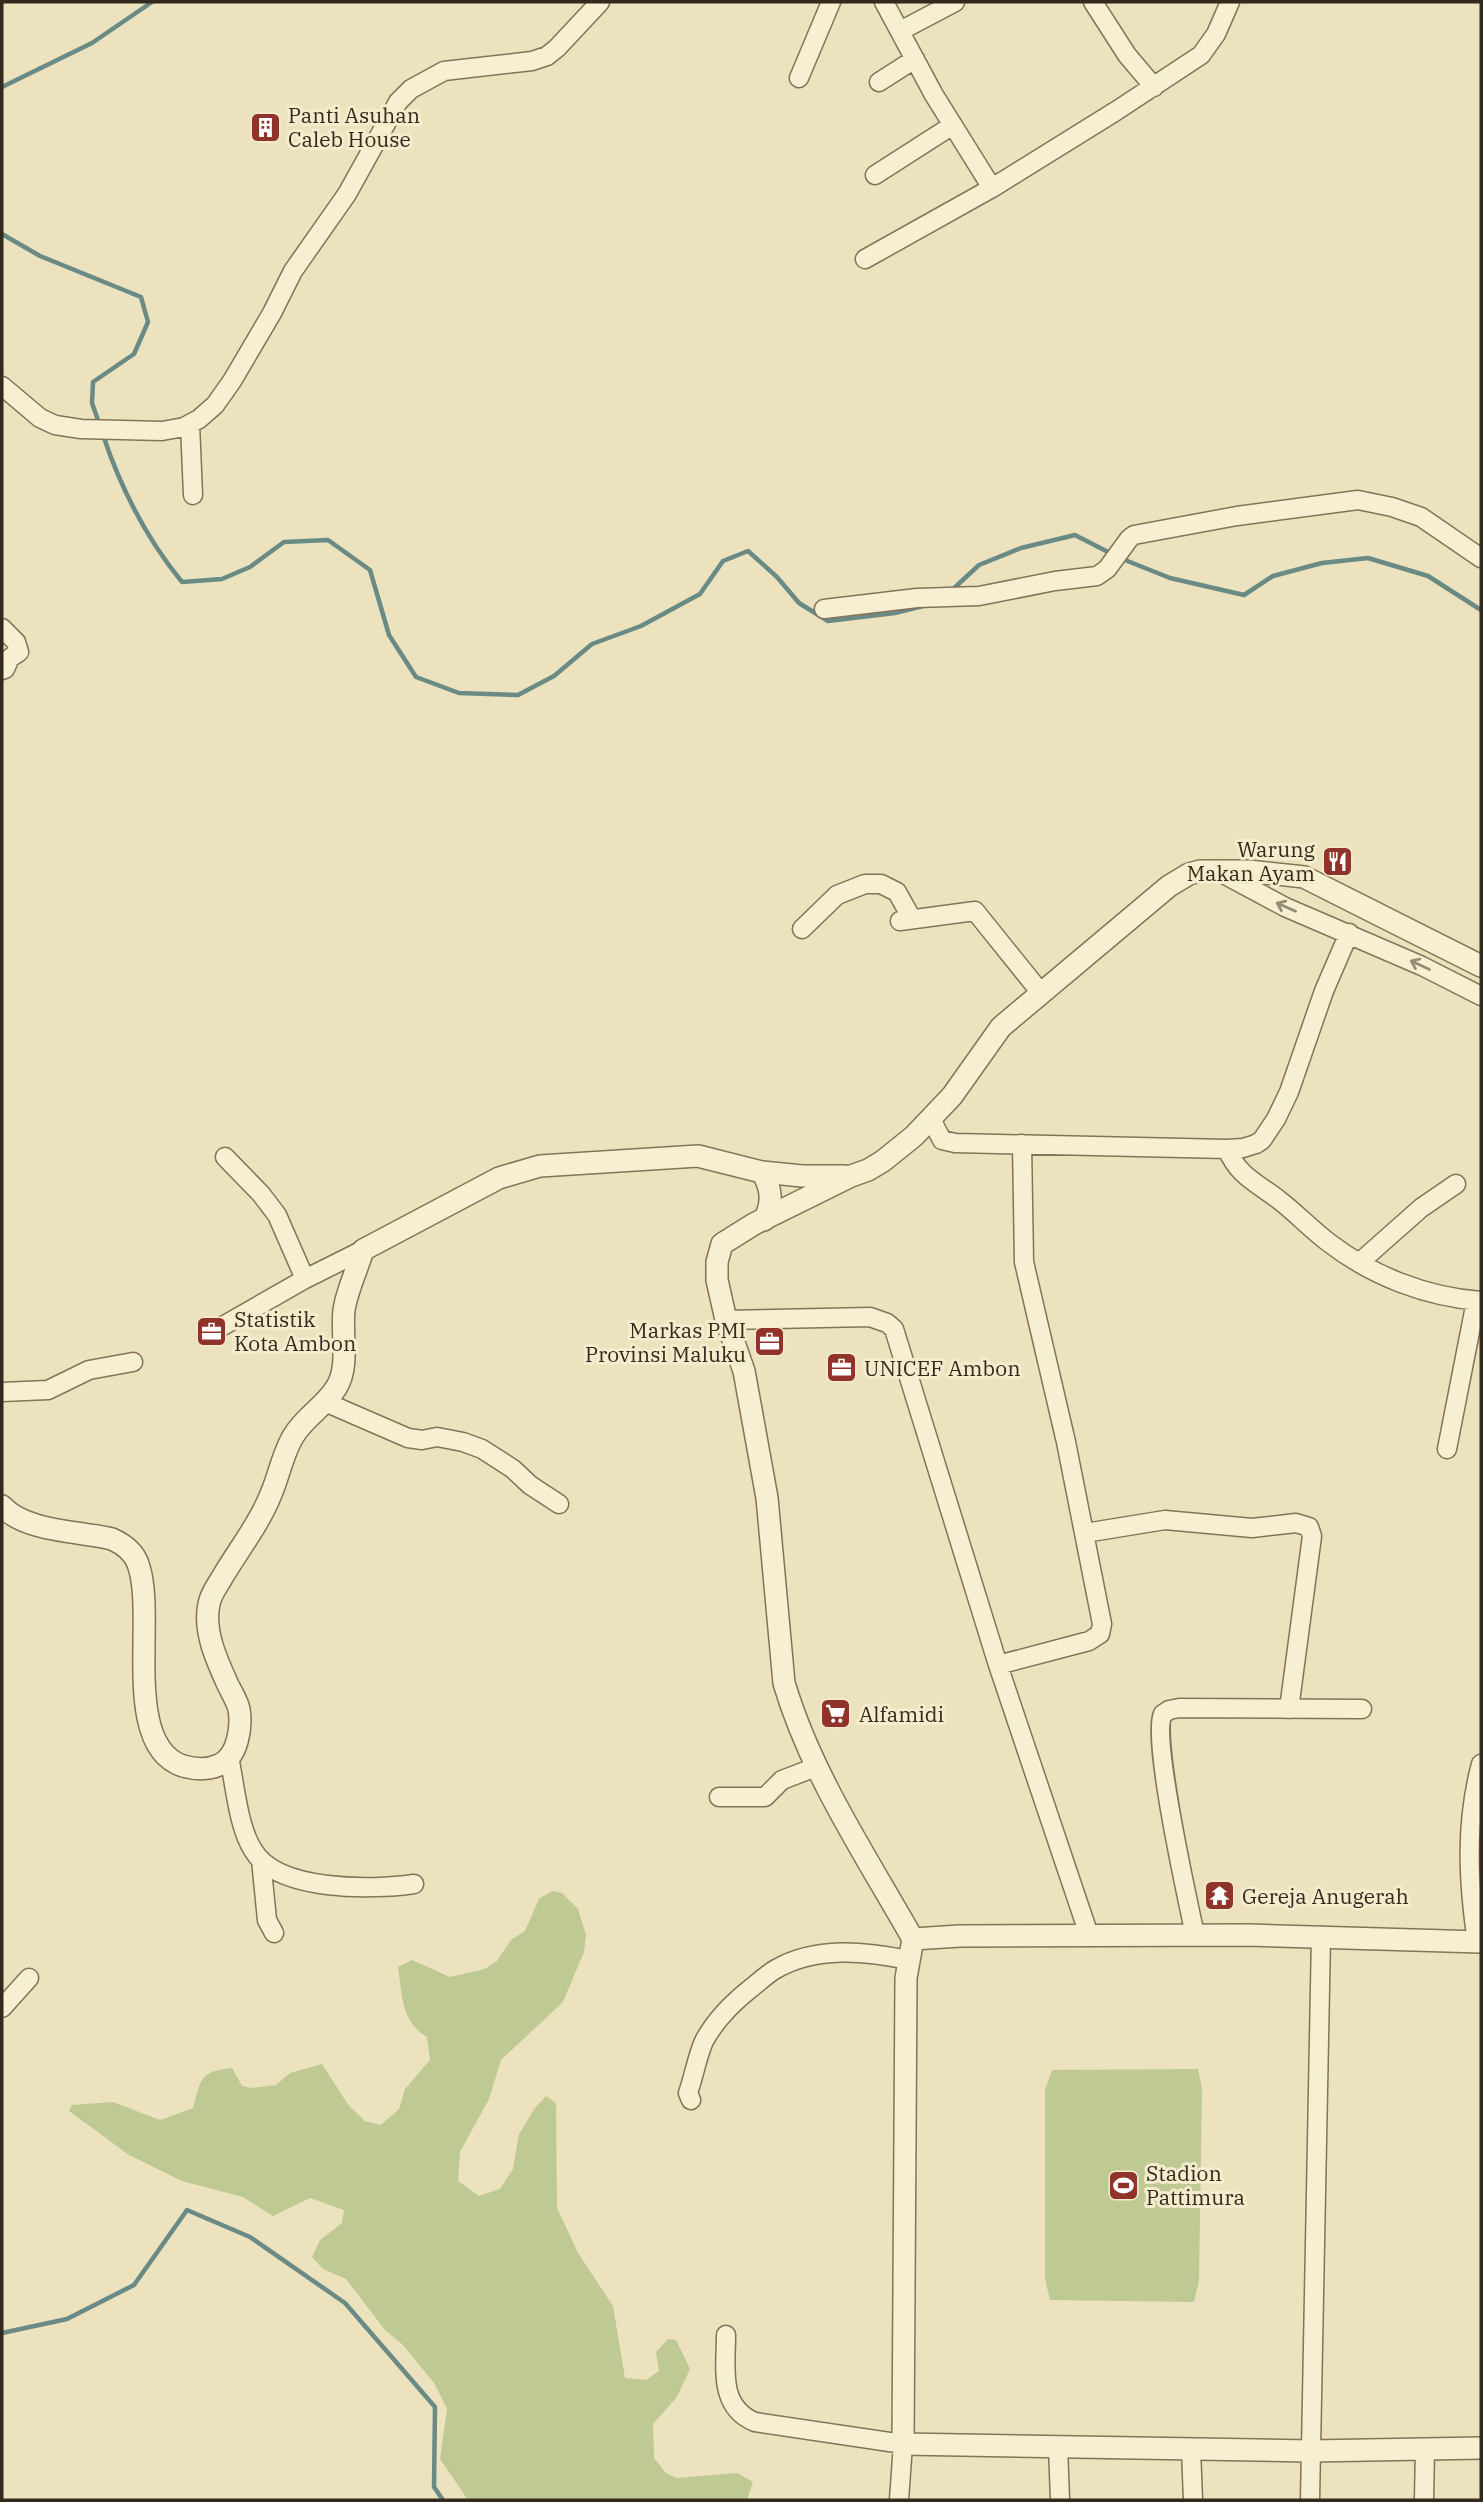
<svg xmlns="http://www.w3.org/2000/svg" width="1483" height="2502" font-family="'IBM Plex Serif',serif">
	<rect width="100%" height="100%" fill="#ece2be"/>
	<path fill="#bec993" d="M552,1891L562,1893L578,1909L586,1935L584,1952L563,2002L501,2060L489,2099L460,2152L458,2181L479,2196L500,2189L513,2169L519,2134L535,2108L546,2096L556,2103L557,2208L578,2253L613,2306L625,2378L646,2380L659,2371L656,2352L668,2339L676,2340L690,2369L677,2397L653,2424L654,2458L666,2473L677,2478L737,2473L753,2482L747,2500H468L440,2459L447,2409L434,2383L403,2345L385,2330L346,2279L323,2269L312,2257L320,2240L342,2223L344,2210L310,2198L273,2216L243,2197L182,2181L129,2155L69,2111L72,2105L113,2102L160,2120L193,2108C201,2080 199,2071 232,2068L242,2086L252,2088L276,2085L290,2073L322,2064L349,2106L365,2121L381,2125L399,2109L405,2089L430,2060L427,2037C401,2022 402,1994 398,1967L412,1960L450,1977L485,1969L497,1961L511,1940L525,1931L539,1899Z
		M1198,2069L1202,2089L1199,2281L1194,2302L1050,2300L1045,2279V2090L1052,2070Z"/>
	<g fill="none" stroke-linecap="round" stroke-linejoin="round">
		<path stroke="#6a8a85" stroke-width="4.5" d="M2,87L92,43L152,2
			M2,234L40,256L141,297L148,322L134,354L93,382L92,403L99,423
			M103,435C121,489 146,538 182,582L222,579L250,567L284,542L328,540L370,570L389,635L416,677L459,693L518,695L554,676L592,644L641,626L700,594L723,561L748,551L777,577L799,603L828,621L895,613L923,606
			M1120,558L1170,578L1244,595L1273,576L1322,563L1368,558L1428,576L1481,610
			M951,591L979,565L1021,548L1075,535L1112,554
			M2,2333L67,2319L134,2285L187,2210L250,2237L345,2303L435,2407L434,2487L443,2500"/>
		<defs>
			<path id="minor" d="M884,2L934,95L992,188
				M1093,2L1127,55L1154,87
				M900,31L955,2
				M799,78L831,2
				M879,82L915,59
				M875,175L953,125
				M865,259L992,188L1116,111L1201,55L1216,34L1230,2
				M2,386L40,418L55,425L81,429L162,431L184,427L199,419L215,405L232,381L272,313L293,271L347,194L398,102L411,89L444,71L532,61L547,56L557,48L600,2
				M190,424L193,495
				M824,609L917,598L979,596L1055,581L1097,576L1107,569L1129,539L1134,535L1237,516L1358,500L1392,507L1421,517L1481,558
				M2,628L16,642L19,652L10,658L5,669L2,670
				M1216,870L1285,907L1422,966L1481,996
				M900,921L975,911L1041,993
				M802,929L837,895L865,884H881L897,892L912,919
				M931,1119L942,1140L955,1143L1227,1149L1243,1148L1256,1144L1262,1140L1276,1119L1289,1092L1324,991L1349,933
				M1022,1144L1024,1262L1066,1442L1102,1624L1100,1634L1089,1641L998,1665L1089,1935
				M1227,1149C1239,1177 1256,1182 1279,1200C1296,1213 1311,1229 1328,1242C1372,1276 1426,1297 1481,1301
				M225,1157L261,1194L277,1215L305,1279
				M1360,1262L1421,1208L1456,1184
				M726,1320L870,1317L887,1323L894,1329L998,1665
				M207,1335L305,1279L363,1250
				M2,1392L48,1390L89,1370L133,1362
				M325,1402L408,1438L422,1440L437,1437L463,1442L482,1449L513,1469L530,1485L559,1504
				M1447,1449L1476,1301
				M1085,1533L1165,1520L1252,1528L1296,1523L1309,1527L1312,1536L1289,1709
				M229,1757C235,1784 238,1827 253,1850C277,1892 373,1890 414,1884
				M719,1797H765L782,1780L816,1767
				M261,1860L267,1920L274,1933
				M1195,1935C1188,1902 1151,1735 1163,1714L1169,1710L1179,1708L1362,1709
				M1477,1942C1468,1881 1465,1824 1481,1764
				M2,2008L29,1978
				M691,2100L688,2093C694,2076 697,2057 704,2041C716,2019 731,2004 750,1989C759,1982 767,1974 776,1969C816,1946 865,1951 908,1960
				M726,2335C726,2367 718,2407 755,2422L903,2444L899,2500
				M1058,2446L1060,2500
				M1191,2449L1193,2500
				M1310,2500L1321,1936
				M1424,2500L1425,2448"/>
			<path id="tertiary" d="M1481,966L1304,877L1249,871H1200L1189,874L1169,886L1001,1027L952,1096L914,1136L883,1161L868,1170L851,1176L754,1224L722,1244L717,1262V1280L726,1320L744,1371L767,1498L784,1683C811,1774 866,1856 913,1939L906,1978L903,2444L1311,2451L1481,2448
				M762,1172C772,1189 773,1203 764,1220
				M2,1506C25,1532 80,1531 112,1539C123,1544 134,1552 138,1564C157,1614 120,1745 183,1766C194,1769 208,1770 219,1765C238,1757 242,1727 239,1709C237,1701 232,1693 228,1685C217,1661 203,1631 209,1604C211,1593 218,1585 223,1576C239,1549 259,1524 271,1494C279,1476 283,1452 294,1435C305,1417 325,1406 336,1388C350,1367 341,1334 344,1310C347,1290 357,1270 363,1250L499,1178L540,1166L698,1156L762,1172L802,1176H845
				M913,1939L960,1936L1249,1935L1481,1942"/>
		</defs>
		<use href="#minor" stroke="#837358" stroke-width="21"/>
		<use href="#tertiary" stroke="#837358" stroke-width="24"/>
		<use href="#minor" stroke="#f7efd1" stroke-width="18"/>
		<use href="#tertiary" stroke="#f7efd1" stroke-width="21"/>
	</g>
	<defs><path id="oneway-shaft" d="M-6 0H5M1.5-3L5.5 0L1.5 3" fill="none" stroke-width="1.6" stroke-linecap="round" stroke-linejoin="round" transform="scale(1.75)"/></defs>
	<g stroke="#958c76">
		<use href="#oneway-shaft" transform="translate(1286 907) rotate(-156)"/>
		<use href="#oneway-shaft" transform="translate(1420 965) rotate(-155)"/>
	</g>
	<defs>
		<symbol id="building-square" viewBox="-11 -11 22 22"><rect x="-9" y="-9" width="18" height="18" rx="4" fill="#90332a" stroke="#f4eccd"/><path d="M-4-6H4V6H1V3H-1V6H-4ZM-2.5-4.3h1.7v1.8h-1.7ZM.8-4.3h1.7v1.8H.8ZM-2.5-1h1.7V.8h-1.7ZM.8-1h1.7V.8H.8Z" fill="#fff"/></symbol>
		<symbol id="restaurant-square" viewBox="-11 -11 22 22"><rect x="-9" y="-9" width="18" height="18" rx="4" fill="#90332a" stroke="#f4eccd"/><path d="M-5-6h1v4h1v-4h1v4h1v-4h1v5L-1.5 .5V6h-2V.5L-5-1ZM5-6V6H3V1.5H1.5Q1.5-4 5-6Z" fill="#fff"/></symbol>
		<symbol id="office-square" viewBox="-11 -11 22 22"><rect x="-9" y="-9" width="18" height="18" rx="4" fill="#90332a" stroke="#f4eccd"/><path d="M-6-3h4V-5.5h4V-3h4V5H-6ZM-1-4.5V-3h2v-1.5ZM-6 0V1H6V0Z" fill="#fff"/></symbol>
		<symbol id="supermarket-square" viewBox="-11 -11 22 22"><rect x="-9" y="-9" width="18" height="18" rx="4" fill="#90332a" stroke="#f4eccd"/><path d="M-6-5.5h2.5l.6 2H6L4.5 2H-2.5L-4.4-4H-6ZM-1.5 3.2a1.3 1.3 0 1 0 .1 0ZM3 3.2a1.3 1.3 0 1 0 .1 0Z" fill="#fff"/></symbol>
		<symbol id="temple-square" viewBox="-11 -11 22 22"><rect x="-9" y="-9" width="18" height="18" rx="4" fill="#90332a" stroke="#f4eccd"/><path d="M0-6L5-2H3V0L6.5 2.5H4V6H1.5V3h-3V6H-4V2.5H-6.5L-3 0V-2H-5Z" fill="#fff"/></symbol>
		<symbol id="stadium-square" viewBox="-11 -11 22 22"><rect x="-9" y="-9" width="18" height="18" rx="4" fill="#90332a" stroke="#f4eccd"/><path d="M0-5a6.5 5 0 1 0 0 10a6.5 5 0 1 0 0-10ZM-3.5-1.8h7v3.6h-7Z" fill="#fff"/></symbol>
	</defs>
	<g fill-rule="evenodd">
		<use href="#building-square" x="248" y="110" width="35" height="35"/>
		<use href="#restaurant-square" x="1320" y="844" width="35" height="35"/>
		<use href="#office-square" x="194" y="1314" width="35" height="35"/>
		<use href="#office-square" x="752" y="1324" width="35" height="35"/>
		<use href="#office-square" x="824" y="1350" width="35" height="35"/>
		<use href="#supermarket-square" x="818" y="1696" width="35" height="35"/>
		<use href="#temple-square" x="1202" y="1878" width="35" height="35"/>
		<use href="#stadium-square" x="1106" y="2168" width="35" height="35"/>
	</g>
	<g text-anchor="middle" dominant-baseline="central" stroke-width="6" stroke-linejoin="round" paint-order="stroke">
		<g font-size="21" fill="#33291c" stroke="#f4eccd" text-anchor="start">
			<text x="288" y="115">Panti Asuhan<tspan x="288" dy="24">Caleb House</tspan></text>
			<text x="1315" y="849" text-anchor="end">Warung<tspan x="1315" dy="24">Makan Ayam</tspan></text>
			<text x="234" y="1319">Statistik<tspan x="234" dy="24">Kota Ambon</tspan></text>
			<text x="746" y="1330" text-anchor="end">Markas PMI<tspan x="746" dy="24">Provinsi Maluku</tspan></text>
			<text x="864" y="1368">UNICEF Ambon</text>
			<text x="859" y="1714">Alfamidi</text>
			<text x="1242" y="1896">Gereja Anugerah</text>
			<text x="1146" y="2173">Stadion<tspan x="1146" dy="24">Pattimura</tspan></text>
		</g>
	</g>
	<rect width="1483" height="2502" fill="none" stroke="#33291c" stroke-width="7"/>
</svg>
